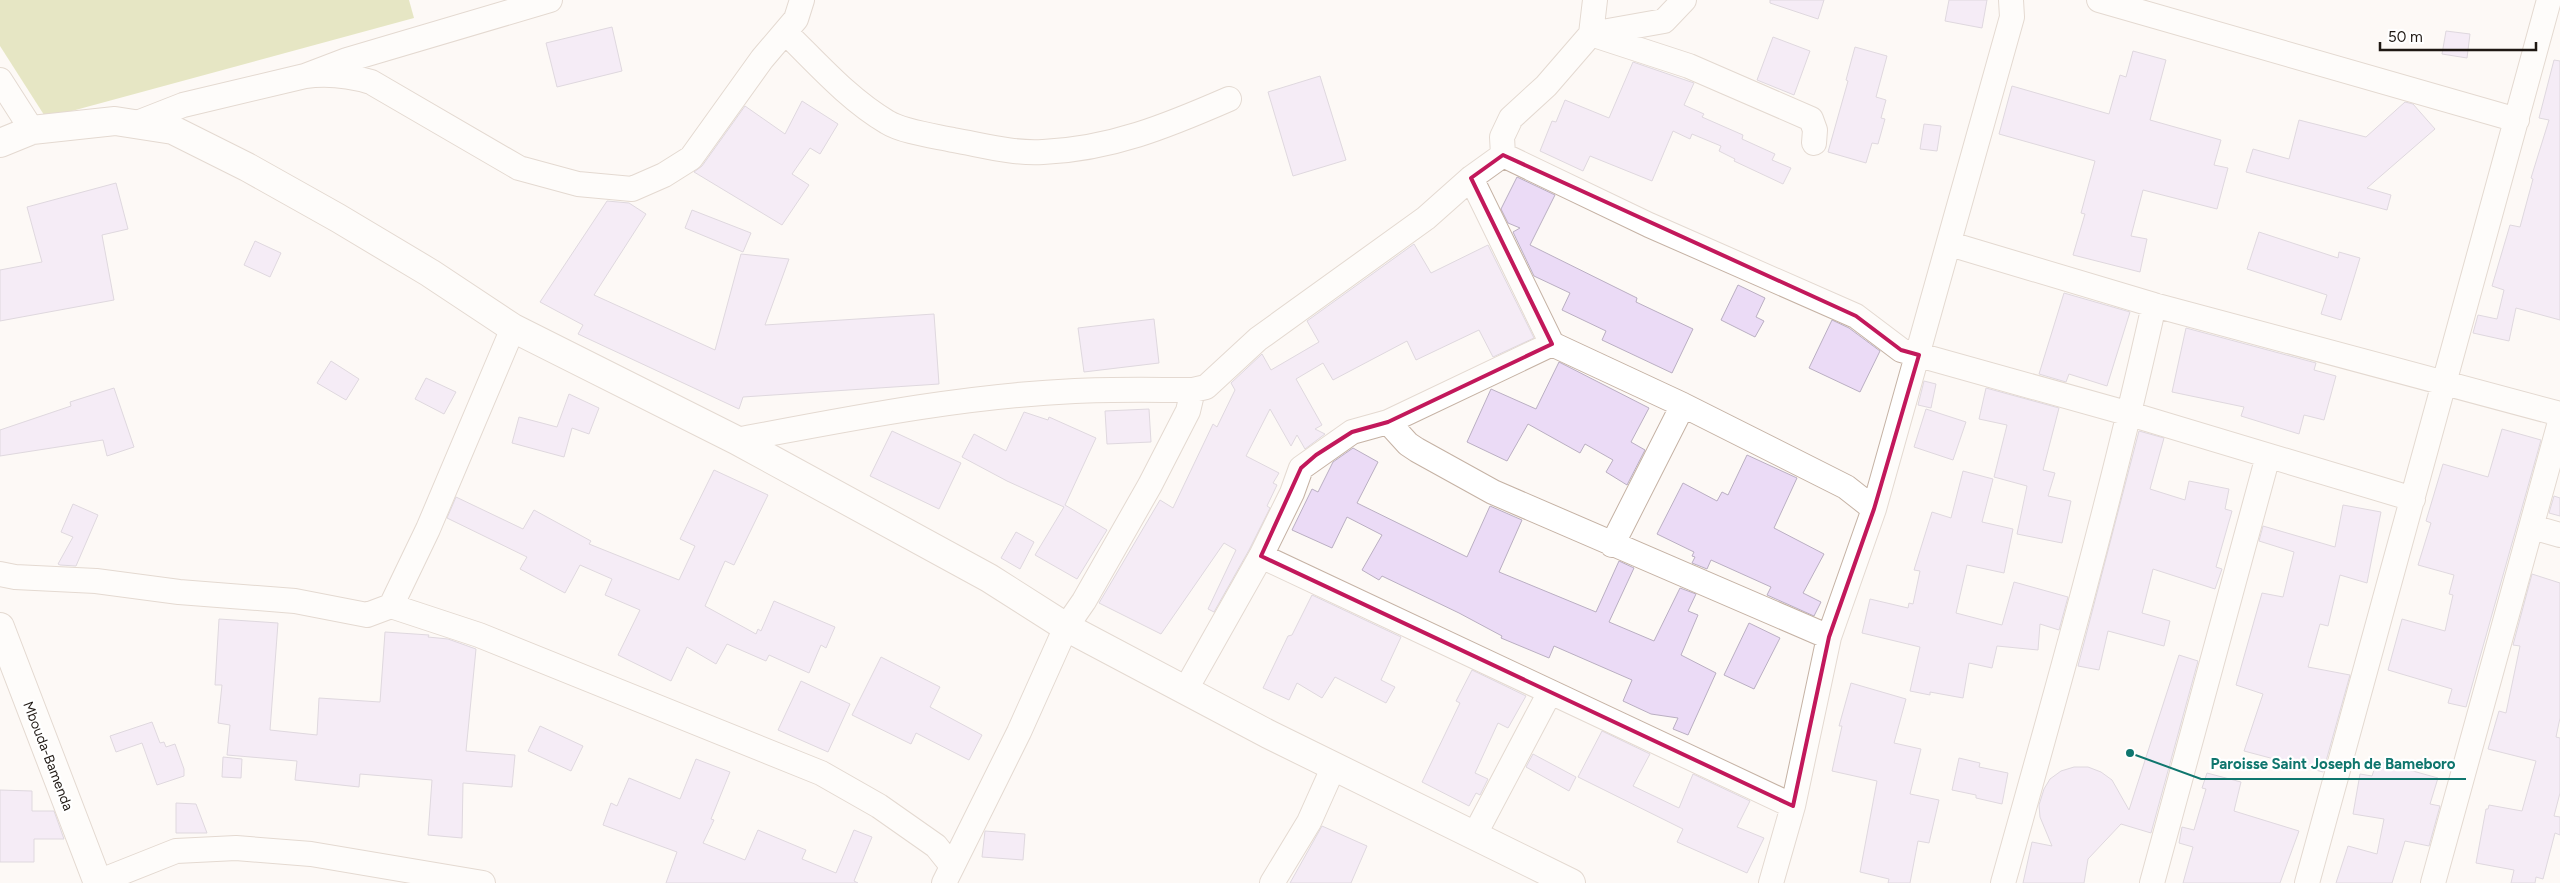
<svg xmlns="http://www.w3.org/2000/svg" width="2560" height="883" font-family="Figtree,sans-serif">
	<rect width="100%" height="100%" fill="#fdf9f6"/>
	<path fill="#cbcf87" d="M0,0H409L414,18L46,118L0,46Z"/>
	<path fill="#ebdbf6" stroke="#baafc2" d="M1770,0H1824L1818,19L1770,3Z
		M1949,0H1987L1982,28L1945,21Z
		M612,27L622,71L557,87L546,43Z
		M2446,31L2470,34L2467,58L2442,54Z
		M1773,37L1810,51L1794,95L1757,80Z
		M1855,47L1887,56L1876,97L1886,100L1881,118L1885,119L1878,144L1872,143L1866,163L1828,152L1848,81L1846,80Z
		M2133,51L2166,60L2150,120L2221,140L2214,165L2228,168L2217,209L2143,190L2131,236L2147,239L2140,272L2073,255L2085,214L2081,213L2095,161L1999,134L2012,86L2109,114L2120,75L2126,77Z
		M2554,60L2560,61V320L2516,308L2509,341L2473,333L2478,315L2497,319L2504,290L2492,286L2510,225L2520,227L2533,179L2531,178L2549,120L2539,118Z
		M1633,62L1694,83L1684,105L1704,114L1702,117L1743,135L1742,139L1775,154L1772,160L1791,168L1783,184L1734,161L1735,159L1719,151L1721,146L1692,134L1690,139L1673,131L1652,181L1590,156L1583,171L1540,151L1552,121L1556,122L1565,100L1609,118Z
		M1320,76L1346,160L1293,176L1268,92Z
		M802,101L838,124L820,154L810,148L792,174L809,185L782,225L694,172L702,166L745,106L785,134Z
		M2405,102L2413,104L2435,129L2367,188L2391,195L2387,210L2246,172L2253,149L2289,159L2299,120L2366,137Z
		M1924,124L1941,126L1937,151L1920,149Z
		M1517,177L1555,195L1530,245L1637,298L1636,302L1693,329L1672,373L1602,340L1606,331L1562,310L1570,293L1534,276L1513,232L1520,228L1508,223L1501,209Z
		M116,183L128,229L102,235L114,300L0,321V270L42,262L27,207Z
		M607,201L629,203L646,214L594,295L715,350L741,254L789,259L765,325L934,314L939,384L743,397L739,409L578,334L583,325L540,302Z
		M692,210L751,233L743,252L685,228Z
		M2259,232L2338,258L2339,252L2360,258L2341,320L2321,314L2327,295L2247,269Z
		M255,241L281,253L270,277L244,265Z
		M1414,244L1431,273L1488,245L1534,338L1493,357L1479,330L1416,360L1407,341L1333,380L1323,363L1296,379L1322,425L1315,429L1325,434L1305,449L1297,435L1291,446L1270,409L1246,456L1279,473L1273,483L1277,485L1267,506L1270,508L1249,550L1214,612L1208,609L1236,550L1224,543L1161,634L1099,603L1160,500L1173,508L1213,424L1217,427L1235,390L1231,383L1262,354L1271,370L1319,342L1307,321Z
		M1738,285L1765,298L1756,317L1764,321L1755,337L1721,320Z
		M2064,293L2130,312L2107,386L2069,374L2066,382L2039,374Z
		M1154,319L1159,363L1084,372L1078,328Z
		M1832,320L1849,328L1880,351L1860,392L1809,368Z
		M2186,328L2316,363L2314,370L2336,376L2324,420L2304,415L2299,434L2241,416L2244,407L2172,392Z
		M331,361L359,379L346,400L317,383Z
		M1559,362L1649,408L1631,442L1645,450L1627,485L1606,472L1613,460L1585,444L1580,453L1528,424L1507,461L1467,442L1491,389L1536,409Z
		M426,378L456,392L444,414L415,399Z
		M1924,381L1936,384L1931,408L1918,405Z
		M114,388L134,447L107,456L103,440L0,456V430L71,406L70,402Z
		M1986,388L2059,408L2043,470L2055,473L2048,496L2071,501L2062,543L2017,534L2027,486L1994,477L2007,425L1979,419Z
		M569,394L599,408L589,434L572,428L564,457L512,443L519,417L557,427Z
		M1149,409L1151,442L1107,444L1105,411Z
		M1926,409L1966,422L1953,460L1914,447Z
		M1024,412L1048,420L1049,417L1096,438L1065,505L1107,530L1077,579L1035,555L1064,507L1007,481L962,457L974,434L1006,451Z
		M2502,429L2541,440L2466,707L2448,703L2452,689L2388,670L2402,619L2445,631L2453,595L2449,594L2454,575L2418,565L2431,523L2426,521L2443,464L2488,477Z
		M892,431L961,463L939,509L870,476Z
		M2139,431L2164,438L2150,489L2185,500L2189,481L2229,489L2225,509L2232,511L2216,567L2222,569L2215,589L2153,569L2142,613L2170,621L2164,646L2108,631L2099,670L2078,666Z
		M1353,448L1378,462L1357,503L1467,557L1490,506L1522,520L1499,572L1596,612L1619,561L1634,568L1609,622L1654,641L1680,588L1696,594L1688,611L1698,615L1681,655L1716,673L1688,735L1673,729L1678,718L1651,714L1623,701L1632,680L1554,646L1549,658L1501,638L1502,636L1459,613L1382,576L1379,580L1362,570L1382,535L1347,517L1332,548L1292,530L1312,489L1318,492L1333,462Z
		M1747,455L1797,478L1774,528L1824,554L1803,593L1821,602L1814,616L1767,595L1771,587L1711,560L1707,569L1692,563L1695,557L1692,556L1694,552L1657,534L1683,483L1717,501L1722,492L1728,495Z
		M714,470L768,495L734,565L725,561L705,606L756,634L758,629L761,631L774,601L835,627L826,648L821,645L809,673L769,655L766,661L727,644L716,664L687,647L671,681L618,655L640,610L605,595L612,579L580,565L565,593L520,569L527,557L447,518L456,497L523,529L534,510L591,541L589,544L679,580L695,546L680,539Z
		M1963,471L1993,479L1982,522L2013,529L2004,573L1967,565L1956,613L2002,625L2014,582L2068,597L2059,630L2040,624L2038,650L1997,646L1992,668L1969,663L1963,698L1930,692V695L1910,691L1920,647L1862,633L1870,599L1908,608L1909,603L1913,604L1920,571L1914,570L1932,512L1951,518Z
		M2554,496L2560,498V516L2549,513Z
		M73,504L98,515L76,566L60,565L58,564L73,537L61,532Z
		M2343,505L2381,512L2367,583L2340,575L2328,626L2320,624L2308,667L2350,675L2323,772L2244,751L2263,694L2236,685L2262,593L2283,597L2294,552L2259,541L2263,526L2335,547Z
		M1016,532L1034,542L1020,569L1001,558Z
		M2532,574L2560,583V718L2556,737L2560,738V793L2554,816L2560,817V835L2555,833L2543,879L2536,877L2535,883H2511L2514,870L2476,863L2486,809H2488L2489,805L2522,811L2536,761L2488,749L2499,711L2506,713L2520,646L2513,645Z
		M1312,595L1401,637L1381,680L1395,687L1386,703L1335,677L1322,698L1297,683L1289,700L1263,688L1288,636L1292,635Z
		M219,619L278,623L270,730L317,735L319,698L380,702L385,632L429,635L428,637L448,639L476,649L466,751L515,755L512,787L463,783L462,838L428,835L432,780L360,774L359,787L295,780L297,761L227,755L230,725L218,723L222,685H215Z
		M1749,623L1780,638L1754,689L1724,675Z
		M2179,655L2198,661L2151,833L2121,824L2088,859L2084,883H2023L2032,842L2052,846L2040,817L2039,805L2044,789L2050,779L2061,771L2074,767H2088L2101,772L2112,780L2129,810Z
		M881,657L940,687L930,707L982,735L969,760L916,733L911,744L852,715Z
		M1472,670L1526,696L1508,728L1498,723L1475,773L1488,779L1480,795L1476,793L1469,806L1422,782L1460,703L1456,701Z
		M801,681L850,704L828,752L778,730Z
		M1851,683L1906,699L1894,743L1921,749L1910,794L1939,800L1929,843L1918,841L1910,883H1888L1889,879L1860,872L1877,781L1832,771L1842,726H1839Z
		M152,722L160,743L164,742L166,747L175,744L184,769V776L157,785L142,743L116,752L110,736Z
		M540,726L583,746L571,771L528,751Z
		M1602,731L1650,754L1633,786L1679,808L1693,774L1750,801L1737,827L1764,838L1747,873L1677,842L1683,829L1578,777Z
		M1533,754L1576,777L1569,791L1526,767Z
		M223,757L242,759L241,778L222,777Z
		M1959,758L1980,763L1979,767L2008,773L2002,804L1976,798V795L1952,790Z
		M696,759L730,772L711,819L714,820L703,843L745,860L758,830L806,850L802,859L836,873L854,830L872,837L854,881L858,883H666L677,852L603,825L611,803L617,806L629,778L680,799Z
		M2377,761L2438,778L2430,804L2440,806L2429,846L2405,841L2392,883H2336L2348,846L2377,854L2384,819L2353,814L2360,774L2372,776Z
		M2207,773L2241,782L2234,811L2299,831L2280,883H2183L2193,847L2179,843L2182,827L2194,830L2206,789L2202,788Z
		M0,790L32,791V811H54L64,839H34V862H0Z
		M176,803L196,804L207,833H176Z
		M1322,826L1367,846L1351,883H1290Z
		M985,831L1025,834L1023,860L982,857Z"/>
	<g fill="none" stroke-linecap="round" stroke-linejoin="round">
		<defs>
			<path id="minor" d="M1595,0L1591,34L1689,66L1811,119L1815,130L1814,143
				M2099,0L2517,120
				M785,32C817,63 848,99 887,122C903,132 935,136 953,140C982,145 1014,154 1043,152C1111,149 1167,126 1229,99
				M305,76C328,73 348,75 371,82L519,168L578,184L632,189L664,175L691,158L762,59L796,19L802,0
				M0,80L32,130
				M137,123L183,105L305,76L347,60L550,0
				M1503,155L1649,225L1856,316L1901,350L2130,414L2413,499
				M1471,178L1552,344L1683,405L1846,487L1874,509
				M1950,244L2154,305L2560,414
				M1388,422L1552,344
				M736,440C848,419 961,396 1075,391C1114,389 1154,390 1193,390
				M2532,527L2560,535
				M1612,545L1683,405
				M1261,556L1793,806
				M0,574L15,577L96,581L179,592L295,601L367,615L391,606L428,529L513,328
				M391,606L479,635L821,773L879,806L936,846L952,866
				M1186,689L1261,556L1292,493L1301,468L1352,432L1388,422L1408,444L1417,450L1493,492L1829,637
				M1475,834L1550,692
				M98,882L176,851L236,848L311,854L483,883
				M944,883L1019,732L1066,627L1084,601L1150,485L1188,411L1193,390L1206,387L1258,339L1426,218L1471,178L1503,155L1502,137L1511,118L1546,86L1591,34L1664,21L1684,0
				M1272,883L1309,822L1334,766
				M1771,883L1793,806L1829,637L1874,509L2012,17L2011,0
				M2003,883C2057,691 2111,499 2154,305
				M2152,883L2268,456
				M2307,883L2549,0
				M2433,883L2560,422"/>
			<path id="tertiary" d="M0,143L32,130L115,121L173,130L247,167L338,218L430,273L513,328L736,440L989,578L1066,627L1268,734L1571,883"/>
			<path id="trunk" d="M0,627L98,883"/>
		</defs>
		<use href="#minor" stroke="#c5b2a4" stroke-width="26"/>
		<use href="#tertiary" stroke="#c5b2a4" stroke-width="30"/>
		<use href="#trunk" stroke="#c5b2a4" stroke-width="30"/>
		<use href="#minor" stroke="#fff" stroke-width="24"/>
		<use href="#tertiary" stroke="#fff" stroke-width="28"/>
		<use href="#trunk" stroke="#fff" stroke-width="28"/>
	</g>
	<path d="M0 0H2560V883H0ZM1503,155L1856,316L1901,350L1919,355L1874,509L1829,637L1793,806L1261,556L1301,468L1316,455L1352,432L1388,422L1552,344L1471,178Z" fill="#fdf9f6" fill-opacity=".55" fill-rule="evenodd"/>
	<path fill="none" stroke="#c2185b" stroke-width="4" stroke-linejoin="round" d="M1503,155L1856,316L1901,350L1919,355L1874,509L1829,637L1793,806L1261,556L1301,468L1316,455L1352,432L1388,422L1552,344L1471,178Z"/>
	<g text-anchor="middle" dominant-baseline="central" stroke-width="4.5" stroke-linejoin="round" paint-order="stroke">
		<g font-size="14" fill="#1f1813" stroke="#fff">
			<text transform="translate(48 756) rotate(69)">Mbouda-Bamenda</text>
		</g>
	</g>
	<path fill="none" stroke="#0f766e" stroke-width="2" d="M2130 753L2201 779H2466"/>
	<circle fill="#0f766e" stroke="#fff" stroke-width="2" cx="2130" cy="753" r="5"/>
	<g font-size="15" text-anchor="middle" font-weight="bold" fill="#0f766e" stroke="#fff" stroke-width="4.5" stroke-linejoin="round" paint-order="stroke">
		<text x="2333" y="769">Paroisse Saint Joseph de Bameboro</text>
	</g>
	<path d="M2380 42v8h156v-8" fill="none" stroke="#1f1813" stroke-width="2.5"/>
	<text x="2388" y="42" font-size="15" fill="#1f1813" stroke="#ffffff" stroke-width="4" paint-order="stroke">50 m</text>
</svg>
